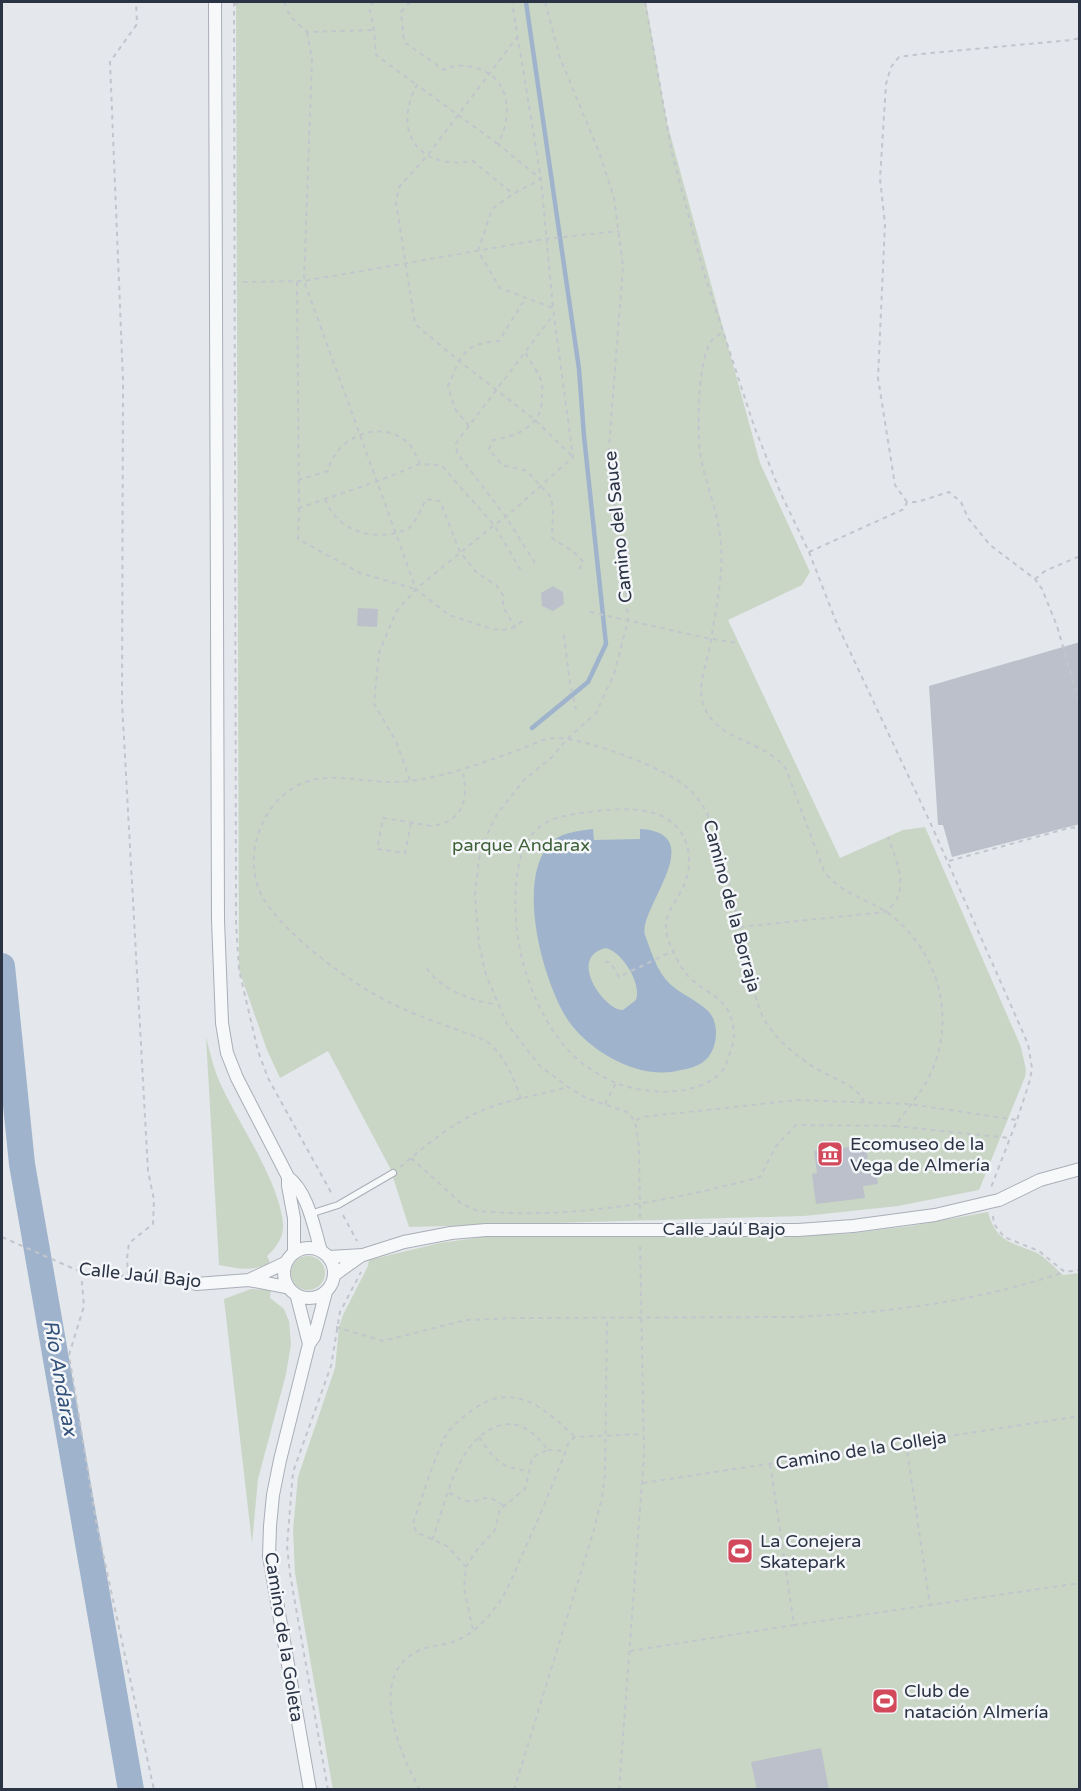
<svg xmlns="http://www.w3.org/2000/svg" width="1081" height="1791" font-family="'Varela Round',sans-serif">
	<rect width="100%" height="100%" fill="#e4e7ec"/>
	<path fill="#c9d6c5" d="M236,2H646L667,123L760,463L810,572L802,585L728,620L840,858L903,830L925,827L1021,1047L1026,1070L1025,1077L979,1190L898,1206L804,1216L409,1227L390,1168L328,1051L280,1078L267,1050L239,970Z
		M206,1037C210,1053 214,1070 221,1085C239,1124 280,1183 283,1224C284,1237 276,1248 267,1256L270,1262C255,1273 236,1268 219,1265Z
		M988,1212C996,1242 1011,1242 1037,1253C1046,1258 1055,1268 1063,1275L1079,1273V1789L333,1790L295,1573L293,1530L298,1477L335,1368L339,1327L343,1315L368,1266L369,1260L440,1243L490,1236H789L845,1234L911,1226Z
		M291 1273a17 17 0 1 1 34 0a17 17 0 1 1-34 0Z
		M251,1289L271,1290L270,1298L284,1309L289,1321L291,1344L286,1374L258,1479L252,1543L224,1299Z"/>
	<path fill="#9fb4cc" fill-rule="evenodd" d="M593,829L594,840L640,839V829C712,833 637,910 645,935C651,951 657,972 670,984C681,994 696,1000 707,1010C721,1022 718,1052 703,1062C698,1066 688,1069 681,1070C642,1081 593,1054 570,1023C544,987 514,879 551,843C561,832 579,831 593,829ZM606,948C622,952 642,983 636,1000L623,1010C605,1011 566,957 606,948Z"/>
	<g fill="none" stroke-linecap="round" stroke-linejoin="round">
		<path stroke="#9fb4cc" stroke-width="4.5" d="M526,2L579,369L584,436L606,644L588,682L532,728"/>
		<path stroke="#9fb4cc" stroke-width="26" d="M2,966L22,1164L131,1790"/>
	</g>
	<path fill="#bbc0ca" d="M553,586L563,592L564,604L553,611L542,606L541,593Z
		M358,608L378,609L377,627L357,626Z
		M1080,642V824L952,857L943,825H938L929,686Z
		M866,1145L869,1170L876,1169L878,1184L863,1186L865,1198L816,1204L812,1174L817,1173L814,1151Z
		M821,1748L829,1790H757L751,1762Z"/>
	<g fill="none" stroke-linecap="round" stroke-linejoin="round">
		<defs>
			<path id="lane" d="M310,1214L338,1205L393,1173"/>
			<path id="street" d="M215,2L218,920L222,1023L227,1053L237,1078L288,1177C308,1192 314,1228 321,1251
				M288,1177V1186L294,1218V1252
				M284 1273a25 25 0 1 1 50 0a25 25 0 1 1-50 0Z
				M329,1257L363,1255L404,1242L451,1233L486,1230H798L853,1226L935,1215L990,1202L999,1200L1040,1180L1080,1169
				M334,1275L362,1255
				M249,1280L285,1263
				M196,1284L249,1280L286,1287
				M297,1297L309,1344
				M310,1790L269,1556L270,1526L273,1495L280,1460L309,1344L314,1337L326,1292"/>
		</defs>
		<use href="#lane" stroke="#a9aeb7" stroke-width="8"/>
		<use href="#street" stroke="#a9aeb7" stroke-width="14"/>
		<path stroke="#c2c5cb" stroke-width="2" stroke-dasharray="4.5 4.5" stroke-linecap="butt" d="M234,2L236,922L239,970L258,1051L268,1078L333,1196
			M284,2L290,16L307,32L374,30
			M374,2L369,7L374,30L376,55L417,85
			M410,2L401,12L404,42L444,70C453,65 462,65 472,67C510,74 514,115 498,144L541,179L553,308
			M545,2L560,58L599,152L614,198L623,266L608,460L625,577L628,621L614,674L596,713L567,739L552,757L524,780L497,814L486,837L479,859L475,895L479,944L486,975L507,1024L540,1066L568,1087L586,1098L627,1112L635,1121L639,1147L640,1218
			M645,2L672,153L703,270L754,426L781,494L809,552L837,624L930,822L1028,1044L1032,1068L1030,1080L1017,1120L990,1190
			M234,5L242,2
			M307,32L312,60L304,281L416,589L449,615L492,629L503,630L515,627L522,621
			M518,36L427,156L399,187L396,202L415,324L459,361L535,420L573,457
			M498,144L417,85C391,132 420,171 473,161L513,194
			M243,282L304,281L545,239L619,231
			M297,282L299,508L378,481L420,464
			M526,353C530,362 539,373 542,383C543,387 542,393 542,397C543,426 517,436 493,440L489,449L502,465L527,471L551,497L553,511L552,538C564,547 576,551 584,563L579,569
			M469,426L455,409L448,386C462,355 462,344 499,341L525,299
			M298,480L328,471C335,437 382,417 409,444C413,448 417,458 420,464L441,465L494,525L523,574
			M325,499C336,527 363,538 391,534C396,533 404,531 409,528C416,522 422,507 426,499L440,501L460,552L477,573L496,585L503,595V607L515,627
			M907,502L895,485L878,378L885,224L880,179L886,84L891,67L899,57L921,54L1071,40L1080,38
			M299,508L298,539L360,573L415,589
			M809,552L904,509L907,502H917L949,492L961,502L968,518L990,545L1035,579L1042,589L1057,626L1080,706
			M535,563L506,517L457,453L456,443L554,314
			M1035,579L1045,571L1080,556
			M590,612L706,638L739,643
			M564,635L570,684L576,709
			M410,780L396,741L374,704L379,653L396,612L416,589L494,525L506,517L573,457L553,308L500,288L478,251L492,209L513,194L541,179L512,2
			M411,823L405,853L377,849L383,818L432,826C462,822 469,800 463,774
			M949,861L1069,828L1080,827
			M740,927L885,912C912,892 897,863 888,837
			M605,962H610L619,977L673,951
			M427,968C436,987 476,1003 496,1004
			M521,1099C513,1076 505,1055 485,1040C454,1028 421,1018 391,1003C351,984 286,936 263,898C254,882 252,863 255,846C260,822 272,801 293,788C319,772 347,779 375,781C392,783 411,782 428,778C459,772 489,760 519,750C531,745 546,737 558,738C588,739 669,769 690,790C713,812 719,847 727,877C735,907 743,938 750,969C754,986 756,1006 765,1021C777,1040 797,1057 817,1069C831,1078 858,1085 864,1102
			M605,1104L616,1083C648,1095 698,1098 723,1070C726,1066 728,1059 730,1053C732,1046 735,1040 734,1032C730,997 712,998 690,978C681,970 667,942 666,930C664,913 678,900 684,885C696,857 687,825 657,814C637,807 611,809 590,812C573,814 556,816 542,825C526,836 519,858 517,876C510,933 526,997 562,1043C575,1060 597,1075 616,1083
			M636,1120L643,1117L796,1100L910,1104L1017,1120
			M895,1126L1009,1138
			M1080,1134V1137
			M411,1158L462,1204L478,1211C571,1220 671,1201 760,1177L776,1146L796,1125L895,1126C906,1110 920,1095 929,1077C957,1020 940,955 892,916C870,899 841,895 824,871L786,769C766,741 722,742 706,711C694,688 708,663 711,640C716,606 725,571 720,536C717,508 704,480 700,452C697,431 697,350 715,337C717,335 720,334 723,333
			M400,1167C425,1146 452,1123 483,1110C510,1099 540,1095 568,1087
			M343,1215L357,1241
			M993,1216L994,1224L1004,1237L1039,1251L1061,1269L1065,1272L1080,1270
			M2,1237L81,1272L183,1282
			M81,1272L84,1306L69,1355L96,1521L154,1790
			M128,1276L127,1258L129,1243L153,1224L154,1200L148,1171L122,703L123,380L110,62L137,24L136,2
			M336,1327L383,1341L466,1320L516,1318L793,1317C885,1313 977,1302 1064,1272
			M479,1437C495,1460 499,1467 528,1471
			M906,1443L930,1605L1080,1583
			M548,1450L566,1451
			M643,1483L1080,1416
			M449,1493C455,1495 460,1500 467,1501C484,1503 483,1490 504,1506
			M432,1540C446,1503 456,1440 498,1426C520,1419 535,1433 548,1450L538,1454L532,1459L525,1489L500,1509L495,1530L476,1551L466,1567L464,1588L473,1630
			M466,1567L447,1546L416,1532L413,1523C423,1496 431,1467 443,1441C447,1431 458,1421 467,1414C511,1378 542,1406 575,1437
			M794,1625L930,1605
			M630,1651L794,1625L770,1463
			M328,1790L290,1574L287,1546L293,1472L331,1366L340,1312L361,1272
			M420,1790C400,1754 366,1676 418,1651C428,1646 438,1646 449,1643C467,1639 484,1623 495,1608C507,1593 514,1573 522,1555C539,1518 555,1480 569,1442L575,1437L643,1434
			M514,1790L592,1536L602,1498L605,1475L607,1319
			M619,1790L644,1455L640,1242"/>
		<use href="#lane" stroke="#f7f8fa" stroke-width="6"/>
		<use href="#street" stroke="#f7f8fa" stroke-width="12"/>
	</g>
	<defs>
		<symbol id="museum-square" viewBox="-11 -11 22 22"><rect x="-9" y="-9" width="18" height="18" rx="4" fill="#d1495b" stroke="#f4f6f9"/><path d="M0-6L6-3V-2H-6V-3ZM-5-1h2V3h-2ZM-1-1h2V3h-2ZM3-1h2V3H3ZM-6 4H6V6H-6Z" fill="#fff"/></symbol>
		<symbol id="stadium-square" viewBox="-11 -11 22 22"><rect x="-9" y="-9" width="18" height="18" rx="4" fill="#d1495b" stroke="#f4f6f9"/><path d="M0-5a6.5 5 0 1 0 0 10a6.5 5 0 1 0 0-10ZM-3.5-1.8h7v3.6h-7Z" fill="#fff"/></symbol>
	</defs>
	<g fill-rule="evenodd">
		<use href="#museum-square" x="815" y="1139" width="30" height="30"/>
		<use href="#stadium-square" x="725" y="1536" width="30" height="30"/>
		<use href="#stadium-square" x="870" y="1686" width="30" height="30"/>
	</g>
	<g text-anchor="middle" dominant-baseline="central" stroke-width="5" stroke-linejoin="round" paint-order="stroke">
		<g font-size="18" fill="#2b3445" stroke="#f4f6f9">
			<text transform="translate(618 527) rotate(-96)">Camino del Sauce</text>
			<text transform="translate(732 906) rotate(75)">Camino de la Borraja</text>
			<text x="724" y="1229">Calle Jaúl Bajo</text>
			<text transform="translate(140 1275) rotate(6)">Calle Jaúl Bajo</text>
			<text transform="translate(861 1450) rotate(-9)">Camino de la Colleja</text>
			<text transform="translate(284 1637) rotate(81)">Camino de la Goleta</text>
		</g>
		<g font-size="18" fill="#3f6138" stroke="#f4f6f9">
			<text x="521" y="845">parque Andarax</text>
		</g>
		<g font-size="18" fill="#2b3445" stroke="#f4f6f9" text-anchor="start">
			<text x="850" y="1144">Ecomuseo de la<tspan x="850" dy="21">Vega de Almería</tspan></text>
			<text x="760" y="1541">La Conejera<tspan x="760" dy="21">Skatepark</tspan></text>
			<text x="904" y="1691">Club de<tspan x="904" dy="21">natación Almería</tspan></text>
		</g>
		<g font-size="20" font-style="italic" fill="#34527a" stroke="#f4f6f9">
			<text transform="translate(60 1378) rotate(80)">Río Andarax</text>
		</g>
	</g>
	<rect width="1081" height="1791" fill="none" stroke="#2b3445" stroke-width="6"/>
</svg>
